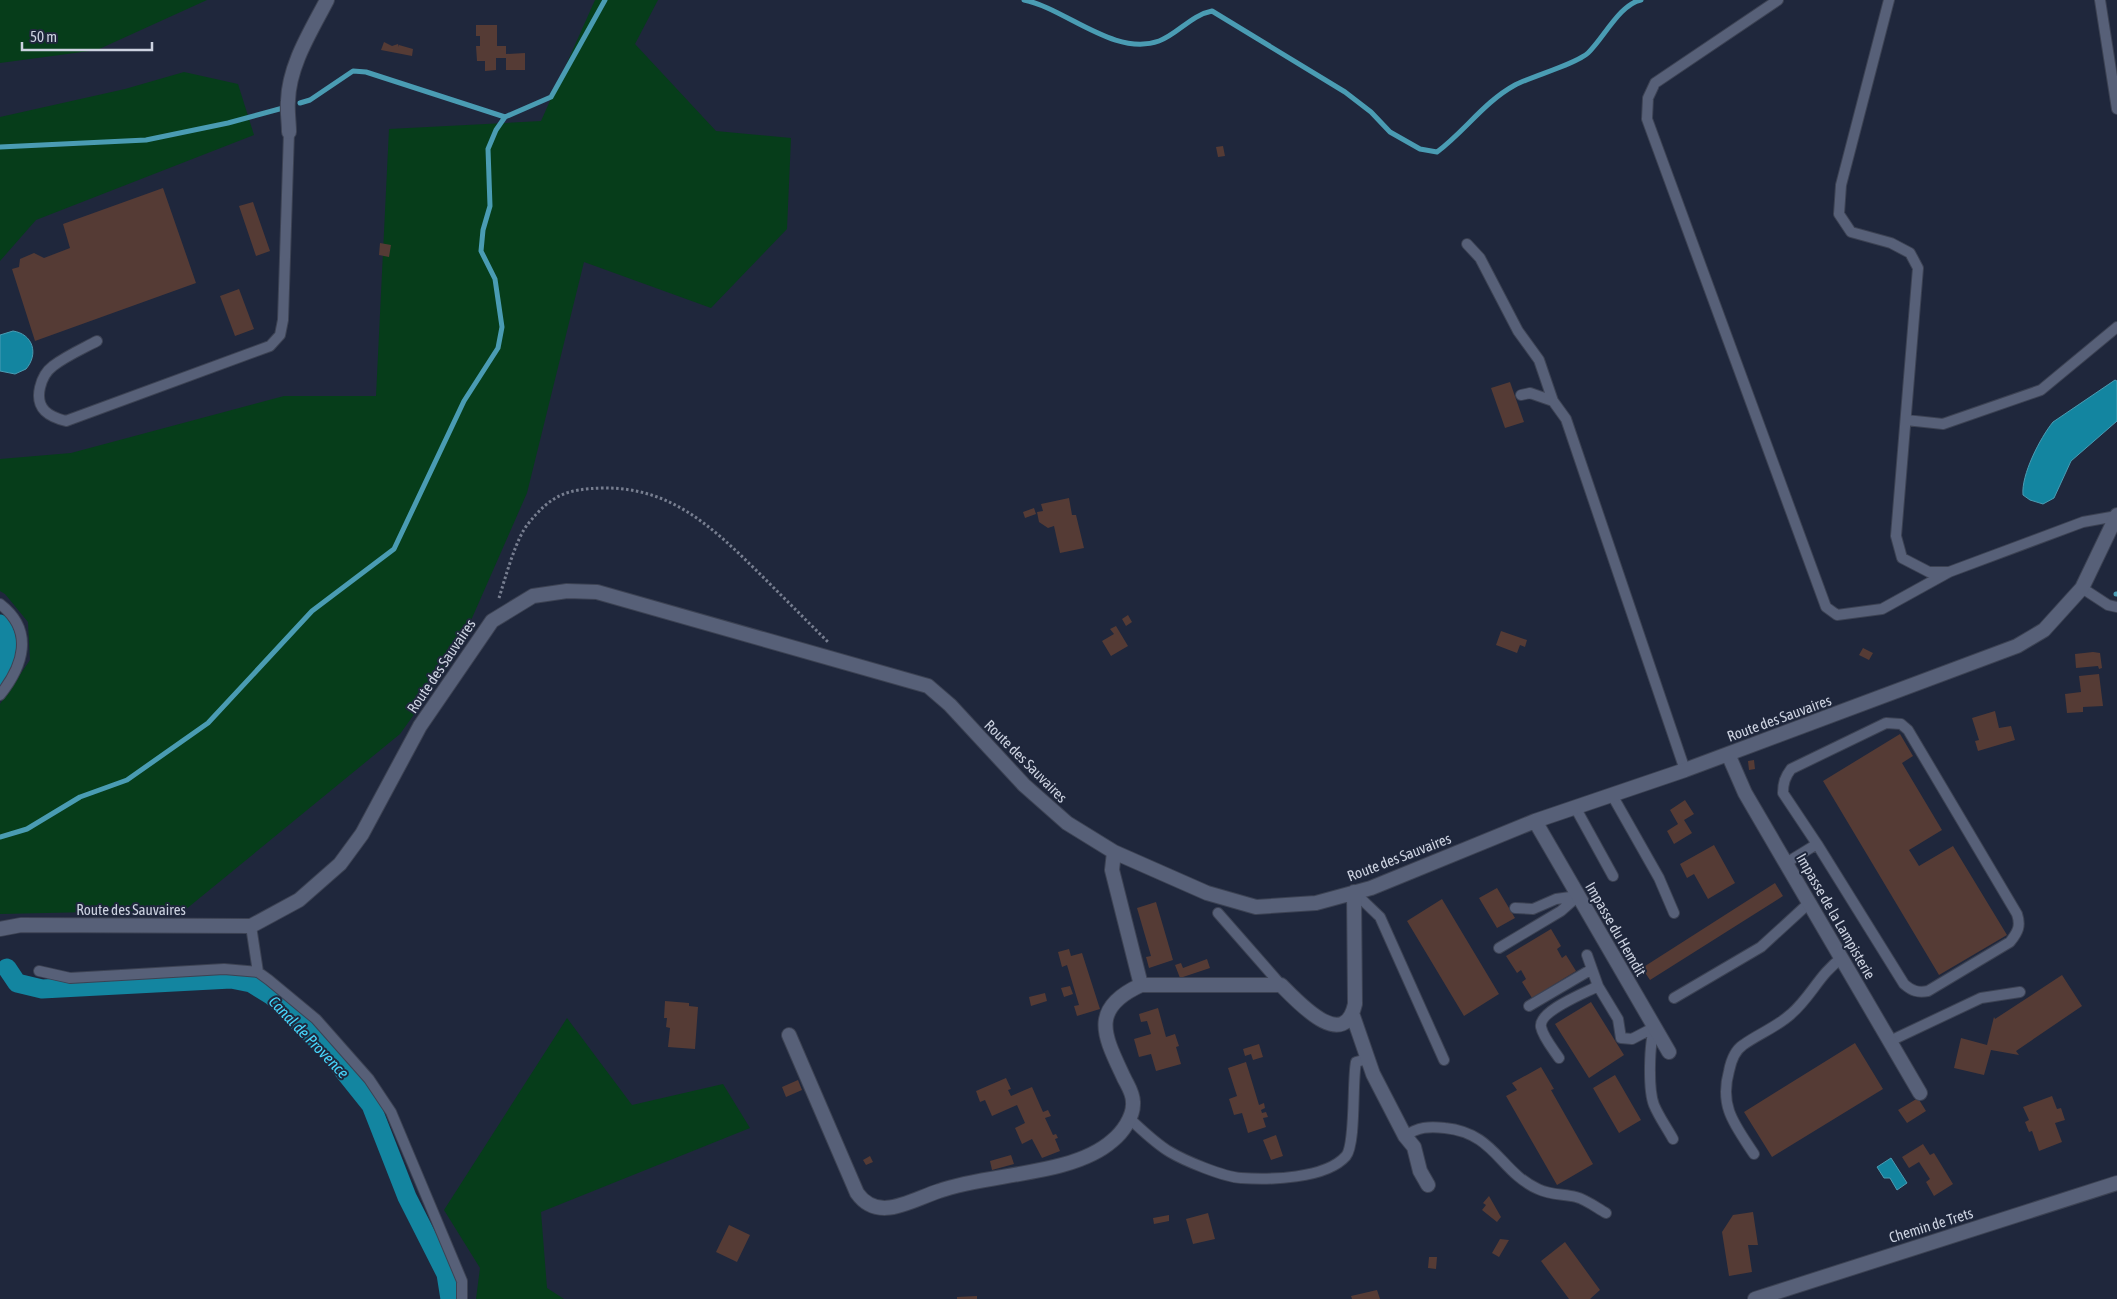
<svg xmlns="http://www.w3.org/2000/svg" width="2117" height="1299" font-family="'Asap Condensed',sans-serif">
	<rect width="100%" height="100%" fill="#1f273c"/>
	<path fill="#063d1a" d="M0,0H207L97,50L0,63Z
		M595,0H658L635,44L716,131L791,138L787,229L711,308L584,262L527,493L454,659L400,734L185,910L0,914V704L30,660L28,622L5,594L0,591V459L71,453L284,396H376L389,129L541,121Z
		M184,72L238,84L254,135L36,220L0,261V117L125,89Z
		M567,1018L632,1105L723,1084L750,1128L541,1212L547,1288L564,1299H476L480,1268L444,1210Z"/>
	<path fill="#1385a0" stroke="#4a9cb3" d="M13,331C33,334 39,354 26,369L15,374L0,371V335Z
		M2115,380L2117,381V421L2071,461L2054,498L2043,504L2030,500L2023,495C2021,475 2040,438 2053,422Z
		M1891,1158L1907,1183L1897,1190L1890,1178H1884L1877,1167Z"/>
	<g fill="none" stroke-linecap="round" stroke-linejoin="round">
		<path stroke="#4a9cb3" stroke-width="5" d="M1024,0C1065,8 1114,57 1159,41C1178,34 1191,15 1212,11L1345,92L1371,112L1390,132L1420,149L1437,152C1465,131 1484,102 1515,85C1532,76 1576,64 1588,53C1603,39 1620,4 1641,0
			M300,103L310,100L353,71L366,72L505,117L551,97L605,0
			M0,147L146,140L228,123L283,108
			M2116,594H2117
			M0,837L27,829L80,797L127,780L208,723L312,611L394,549L464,401L498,348L502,327L495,279L481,251L483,230L490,206L488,149L496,130L505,117"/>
		<path stroke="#1385a0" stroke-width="19" d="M0,624C10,637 12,665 0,679
			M7,968L17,983L42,989L231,979L251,983L272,996L327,1050L371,1105L407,1197L446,1274L450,1299"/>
	</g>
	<path fill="#553b35" d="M476,25H497V46H506V54L525,53V70H506V58H496V70L485,71V61H477L476,46H480V36H476Z
		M384,42L392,46L398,44L399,47V45L413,49L412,56L381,50Z
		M1223,146L1225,156L1218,157L1216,147Z
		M163,188L196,283L35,341L12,269L19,267L20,259L34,253L44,258L70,248L63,224Z
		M253,202L270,251L256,256L239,206Z
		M380,243L391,245L389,257L379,255Z
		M239,289L254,329L235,336L220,296Z
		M1510,382L1524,422L1505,428L1491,388Z
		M1069,498L1072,515H1076L1084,548L1060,553L1054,526L1048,528L1039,522L1037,512L1043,511L1041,504Z
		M1034,508L1036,514L1025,518L1023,512Z
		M1128,615L1132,622L1126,626L1122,619Z
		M1116,626L1128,646L1111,656L1102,641L1114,634L1110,629Z
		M1501,631L1527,640L1525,647L1520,645L1517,653L1496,645Z
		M1863,648L1873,653L1869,660L1859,655Z
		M2093,652L2100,653L2102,668L2099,669L2098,666L2076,668L2075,654Z
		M2099,674L2103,706L2083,707V712L2067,713L2065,694L2081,692L2079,676Z
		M1995,711L1999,728L2011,726L2015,740L1978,751L1975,741L1979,740L1972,718Z
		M1900,734L1913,756L1902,763L1942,830L1909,850L1919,866L1953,846L2007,935L1939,975L1823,781Z
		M1754,760L1755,769L1749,770L1748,761Z
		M1685,800L1694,814L1684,820L1692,833L1674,844L1667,831L1678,824L1670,810Z
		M1714,845L1735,883L1708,899L1694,874L1687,878L1680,864Z
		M1775,883L1783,896L1650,980L1642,968Z
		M1497,888L1515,918L1497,928L1479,898Z
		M1442,899L1499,994L1464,1016L1407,921Z
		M1156,902L1173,960L1149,968L1146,957L1151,956L1137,908Z
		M1551,929L1561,946L1557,949L1562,958L1566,955L1576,971L1532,998L1522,982L1526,979L1521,970L1517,973L1506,956Z
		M1069,949L1071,956L1082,953L1100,1009L1077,1016L1074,1006L1079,1005L1067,965L1062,967L1058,952Z
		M1207,959L1210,968L1180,978L1175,965L1181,963L1183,968Z
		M2062,975L2082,1006L2016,1051L2019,1055L1991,1050L1984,1075L1954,1068L1961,1038L1987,1045L1994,1017L1995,1019Z
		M1070,986L1073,994L1064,997L1061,988Z
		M1045,993L1047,1001L1031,1006L1029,997Z
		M665,1001L689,1003V1006L698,1007L695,1049L668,1047L670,1028L666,1027L667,1018H664Z
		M1591,1002L1624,1055L1589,1078L1555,1024Z
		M1158,1008L1166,1037L1175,1034L1179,1046L1176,1047L1181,1064L1156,1071L1151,1054L1139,1057L1134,1039L1151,1034L1147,1021L1141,1022L1139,1014Z
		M1855,1043L1883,1089L1772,1157L1744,1112Z
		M1259,1044L1263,1057L1253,1060L1251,1054L1245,1056L1243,1049Z
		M1246,1062L1259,1105L1264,1103L1265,1108L1261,1110L1262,1113L1266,1112L1268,1117L1263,1118L1266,1127L1248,1133L1242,1113L1234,1115L1229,1099L1237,1096L1228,1068Z
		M1541,1067L1554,1089L1551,1090L1593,1164L1557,1185L1506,1096L1517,1090L1512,1083Z
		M1615,1075L1641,1120L1619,1133L1593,1088Z
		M1006,1078L1011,1089L1008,1090L1011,1096L1032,1087L1043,1112L1048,1110L1051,1116L1045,1118L1053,1135L1056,1134L1058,1138L1055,1139L1060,1151L1042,1158L1032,1139L1022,1144L1015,1128L1025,1123L1017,1105L992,1116L985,1100L980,1102L976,1091Z
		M798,1080L802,1090L786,1097L782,1087Z
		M2052,1096L2057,1109L2061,1108L2065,1120L2055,1123L2062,1142L2039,1151L2032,1131L2029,1132L2025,1122L2029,1120L2023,1107Z
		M1918,1098L1926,1111L1907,1123L1898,1110Z
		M1276,1135L1283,1156L1271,1160L1263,1140Z
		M1923,1144L1930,1155L1934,1153L1953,1184L1934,1196L1926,1182L1930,1179L1919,1162L1909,1168L1902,1157Z
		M1011,1155L1014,1164L992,1170L990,1161Z
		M870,1156L873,1162L866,1165L863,1160Z
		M1489,1196L1501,1217L1497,1222L1482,1210L1486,1205L1483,1203Z
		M1753,1212L1758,1245H1748L1752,1272L1729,1276L1722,1232L1733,1215Z
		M1208,1213L1215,1239L1193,1244L1186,1219Z
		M1169,1215V1221L1154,1224L1153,1218Z
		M729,1225L750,1235L737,1262L716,1252Z
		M1500,1239L1509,1240L1499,1257L1492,1253Z
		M1565,1242L1600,1290L1590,1299H1569L1541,1261Z
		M1429,1257H1437L1436,1269L1428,1268Z
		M1377,1290L1380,1299H1352L1351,1296Z
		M977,1296V1299H957V1297Z"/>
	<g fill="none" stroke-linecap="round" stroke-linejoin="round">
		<defs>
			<path id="service" d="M1778,0L1655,83L1648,98L1647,119L1826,607L1837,615L1882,609L1949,572L2083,522L2117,516
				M1889,0L1841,185L1839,214L1851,232L1891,243L1910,253L1918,268L1896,536L1902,558L1929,572H1948
				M2100,0L2117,109
				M1467,244L1480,258L1518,331L1539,360L1553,401L1566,419L1685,770
				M97,341C82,349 66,356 53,366C41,375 33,399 45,411C50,416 58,419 66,421L270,346L280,335L283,320L289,132
				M1521,395L1530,393L1553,401
				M1906,420L1943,424L2041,390L2117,327
				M2082,588L2108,605L2117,607
				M0,604C35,631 23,666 0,695
				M1612,795L1659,878L1674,913
				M1575,807L1613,876
				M1786,863L1817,844L1904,984C1912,991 1918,993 1928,991L2010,942C2018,932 2021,926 2017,914L1908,730L1901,724L1886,723L1791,769C1785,777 1783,783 1783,793L1817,844
				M1354,892L1380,917L1444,1060
				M1218,913L1281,985
				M251,926L258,972
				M1499,948L1561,911L1578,896L1556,899L1533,909L1515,908
				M1587,955L1598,986
				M39,971L70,978L224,969L258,972L269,980L316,1019L369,1079L391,1112L462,1281V1299
				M1674,998L1761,947L1809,903
				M1529,1006L1592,969
				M1890,1041L1981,998L2020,992
				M1559,1058C1553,1049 1543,1037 1541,1027C1538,1011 1585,993 1598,986L1618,1019L1621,1038L1632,1039L1655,1027C1649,1042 1648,1090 1654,1105C1659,1117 1667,1128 1673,1139
				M1129,1118C1142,1130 1155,1143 1170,1152C1185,1161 1224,1177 1241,1178C1269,1180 1326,1179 1346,1156C1356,1144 1352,1081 1356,1062L1367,1059
				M1405,1136C1418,1127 1429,1126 1445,1128C1495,1133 1500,1172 1538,1189C1550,1195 1563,1194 1576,1197C1587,1200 1597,1208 1606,1213
				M1754,1154C1735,1125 1719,1107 1729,1071C1731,1061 1734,1051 1743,1045C1758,1034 1777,1027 1791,1014C1811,997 1820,973 1842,958"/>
			<path id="minor" d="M289,132C289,122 287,111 288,101C289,65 311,31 327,0
				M1728,754L1745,793L1920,1093
				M1535,821L1669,1052
				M1114,852L1112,870L1141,985
				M0,929L21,925L251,926L299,900L340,864L362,834L420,726L492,621L533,596L567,591L597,592L928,686L950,705L1024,785L1067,823L1114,852L1207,893L1256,907L1316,903L1371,888L1535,821L1685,770L2017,646L2044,630L2082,588L2117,515
				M1353,1016L1373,1074L1405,1136L1414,1147L1420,1171L1428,1185
				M789,1035L857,1193C878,1223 911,1200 939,1191C988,1173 1072,1176 1112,1141C1122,1133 1134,1117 1133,1102C1133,1093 1128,1086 1124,1078C1105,1037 1088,1009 1141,985H1281C1298,1002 1344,1053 1355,1004L1354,892
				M1755,1299L2117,1183"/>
		</defs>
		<use href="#service" stroke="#3c4253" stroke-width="12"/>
		<use href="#minor" stroke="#3c4253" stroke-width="16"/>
		<path stroke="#777e90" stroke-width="3" stroke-dasharray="2.5 2.5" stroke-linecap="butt" d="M499,598C505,579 516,538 528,524C551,495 566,489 603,488C671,487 712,527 758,572C781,595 804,618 828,642"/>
		<use href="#service" stroke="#576078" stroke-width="10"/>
		<use href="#minor" stroke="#576078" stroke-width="14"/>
	</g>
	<g text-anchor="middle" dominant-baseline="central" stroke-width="4" stroke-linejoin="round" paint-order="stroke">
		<g font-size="15" fill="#ccd2e0" stroke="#1f273c">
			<text transform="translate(441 666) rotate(-56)">Route des Sauvaires</text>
			<text transform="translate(1779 718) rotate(-20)">Route des Sauvaires</text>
			<text transform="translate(1026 761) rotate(45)">Route des Sauvaires</text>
			<text transform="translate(1399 857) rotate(-21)">Route des Sauvaires</text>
			<text x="131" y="909">Route des Sauvaires</text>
			<text transform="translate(1836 916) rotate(60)">Impasse de la Lampisterie</text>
			<text transform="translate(1616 929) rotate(60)">Impasse du Hemdit</text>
			<text transform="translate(1931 1225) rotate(-17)">Chemin de Trets</text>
		</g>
		<g font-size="16" font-style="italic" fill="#47d6fc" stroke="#1f273c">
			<text transform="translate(309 1037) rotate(46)">Canal de Provence</text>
		</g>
	</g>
	<path d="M22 42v8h130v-8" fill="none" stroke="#ccd2e0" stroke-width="2.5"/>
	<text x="30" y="42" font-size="15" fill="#ccd2e0" stroke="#1f273c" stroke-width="4" paint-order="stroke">50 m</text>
</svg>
